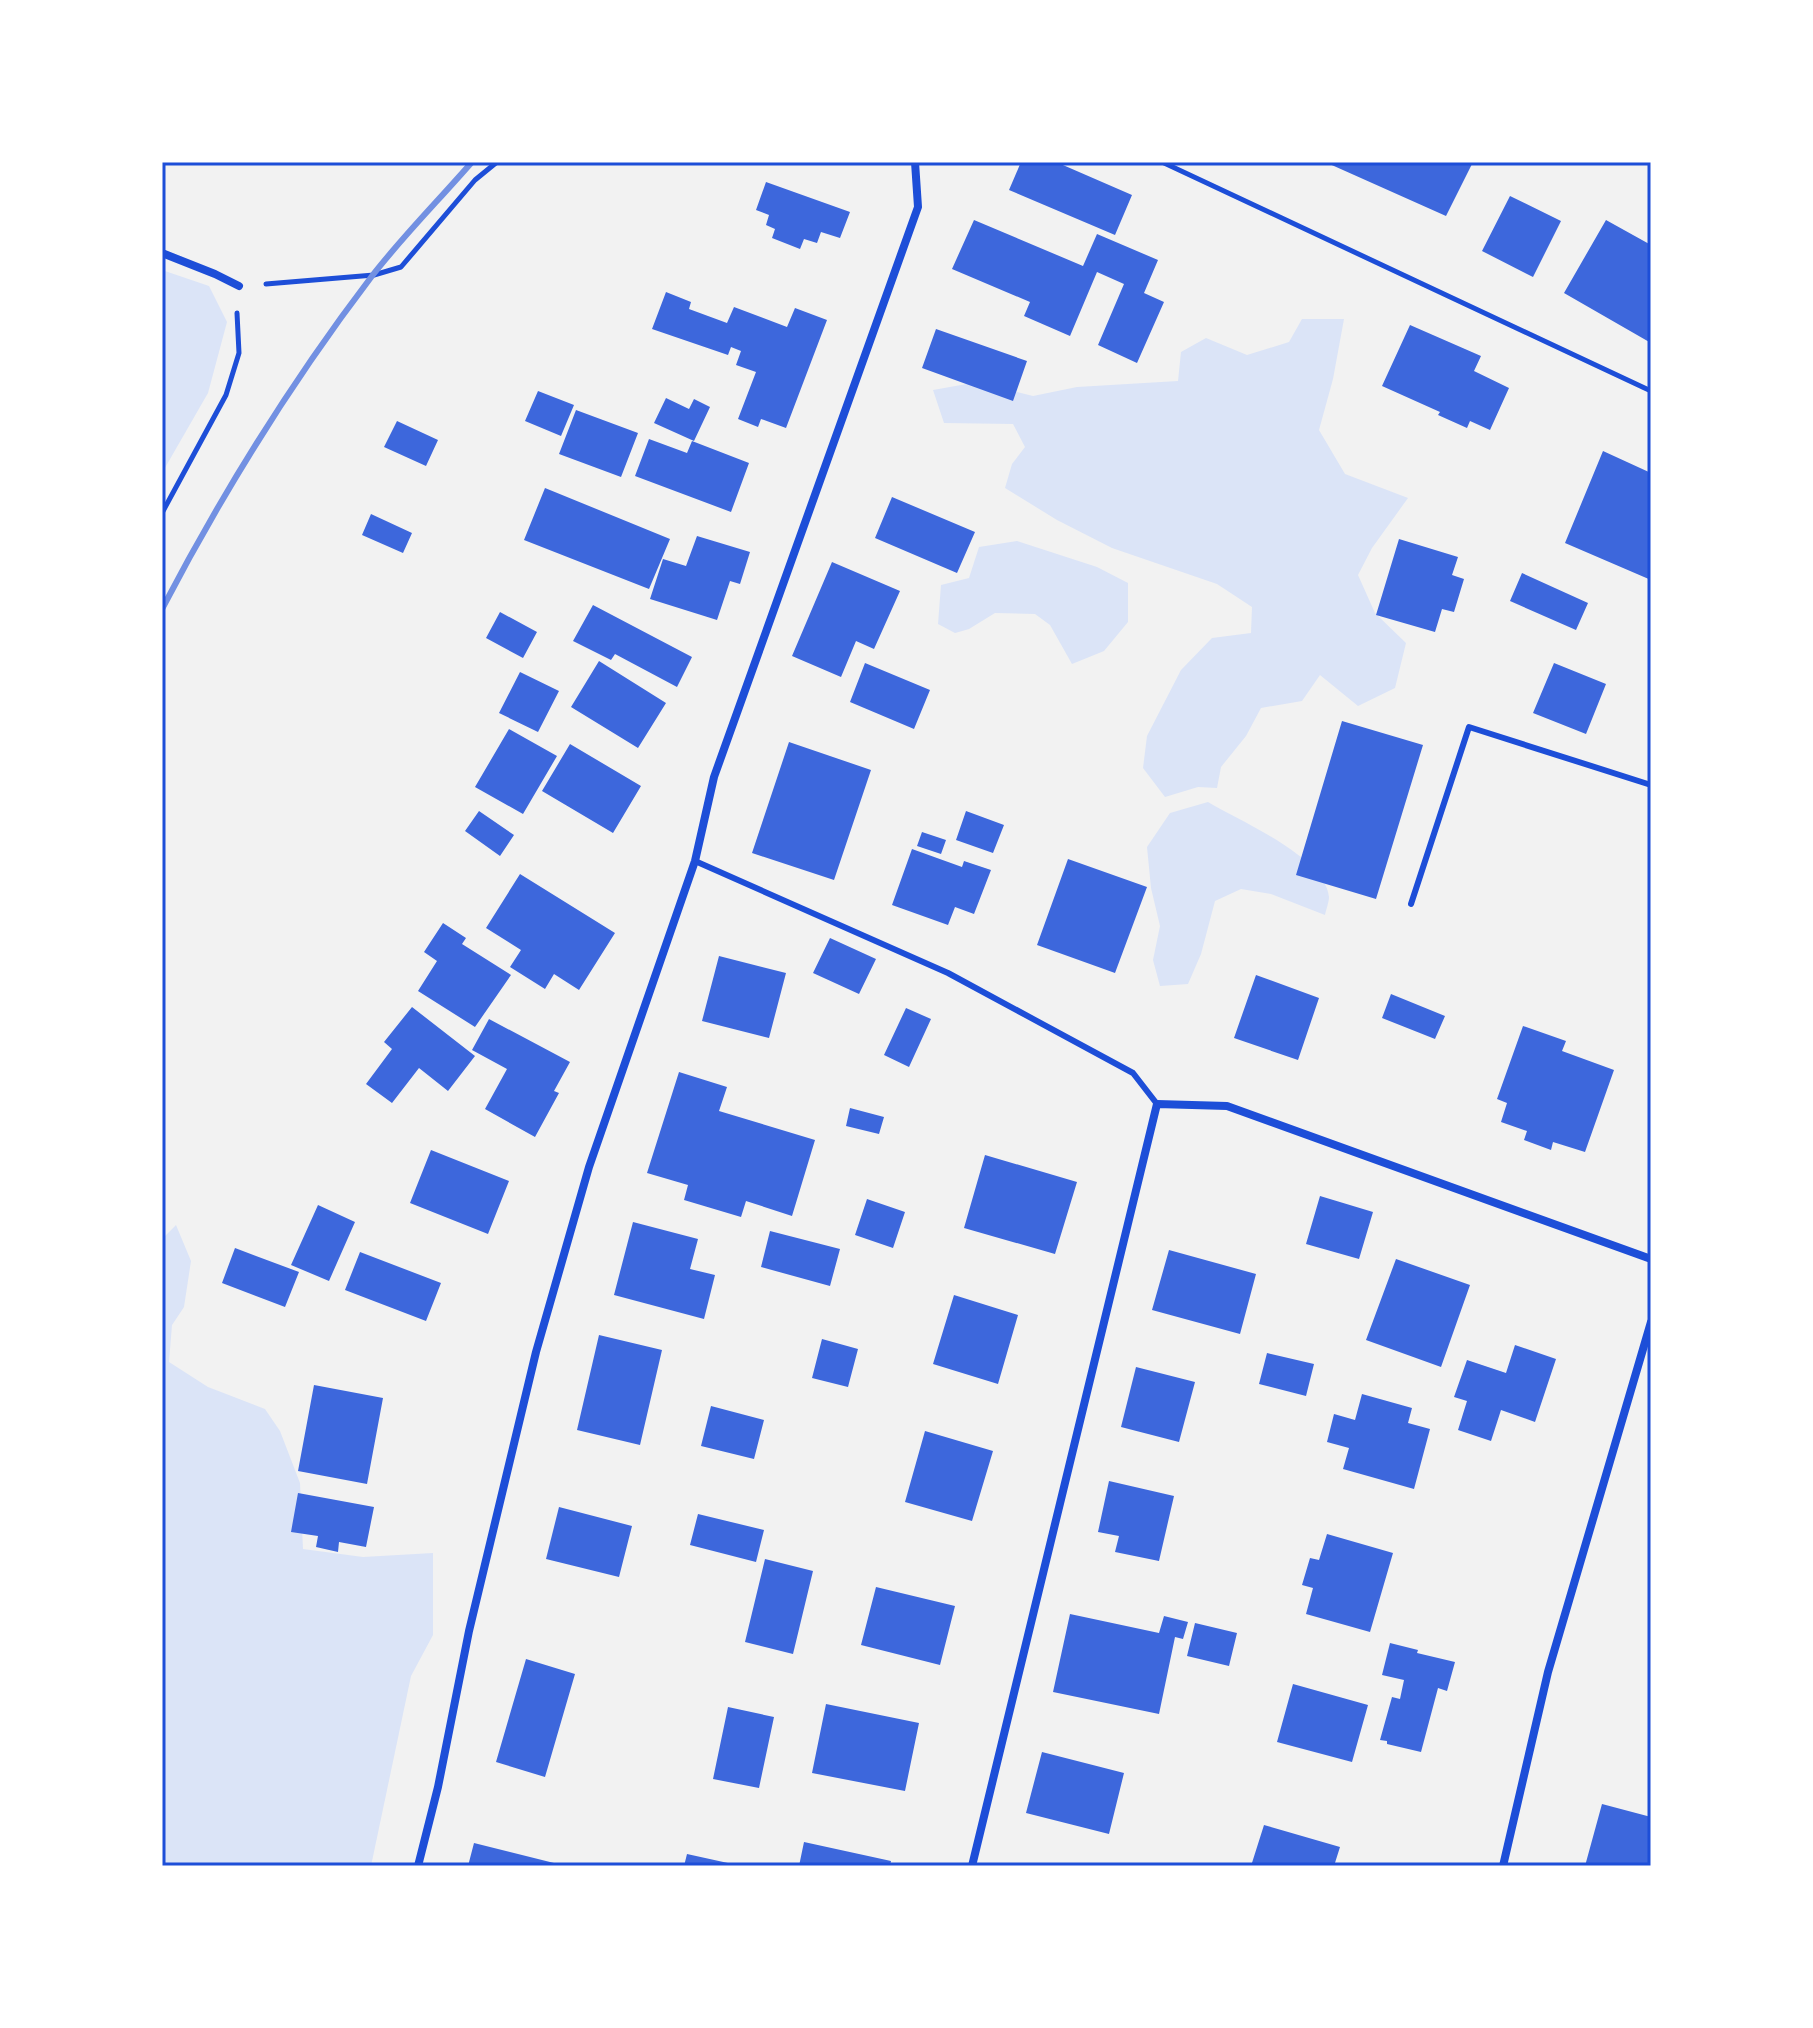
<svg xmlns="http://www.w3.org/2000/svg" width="1813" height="2028" font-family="'Roboto Condensed',sans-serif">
	<rect width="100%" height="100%" fill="#f2f2f2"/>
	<path fill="#dbe4f7" d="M162,270L209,286L227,322L208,393L162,473Z
		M1302,319H1344L1333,379L1319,430L1345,474L1408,498L1372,548L1358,575L1375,613L1406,643L1395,688L1358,706L1320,675L1302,701L1261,708L1246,736L1221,767L1217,788L1198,787L1165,797L1143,768L1147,736L1181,670L1212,638L1251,633L1252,607L1217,584L1112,548L1057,520L1005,488L1012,464L1025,447L1013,424L944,423L933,390L978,382L1033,396L1077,387L1178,381L1181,352L1206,338L1247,355L1289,342Z
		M1017,541L1097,567L1128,583V622L1104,651L1072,664L1050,625L1035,614L995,613L969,629L955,633L938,624L941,585L969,578L979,547Z
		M1208,802C1240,821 1325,857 1329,897C1329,902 1326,910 1325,915L1271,894L1241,889L1215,901L1201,954L1188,984L1160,986L1153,960L1160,926L1151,888L1147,847L1170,813Z
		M176,1225L191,1261L184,1307L172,1325L169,1362L208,1387L265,1409L280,1431L300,1483L303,1549L363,1557L433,1553V1635L411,1676L371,1866H162V1239Z"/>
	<path fill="#3d67dc" d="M1021,162H1056L1132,195L1115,235L1009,190Z
		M1325,162H1473L1446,216Z
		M766,182L850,212L840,238L821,232L817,243L804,239L800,249L772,238L775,229L766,225L769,215L756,210Z
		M1510,196L1561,221L1533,277L1482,251Z
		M974,220L1083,266L1097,234L1158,260L1144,293L1164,302L1137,363L1098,345L1124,284L1097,272L1070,336L1024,316L1030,302L952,269Z
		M1606,220L1651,245V343L1564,293Z
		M666,292L691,302L689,309L727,323L734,307L787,327L795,308L827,320L786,428L761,419L758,427L738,419L756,372L736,365L741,351L731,347L728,355L652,329Z
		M1410,325L1481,356L1474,371L1509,388L1490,430L1470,421L1467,428L1438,415L1440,412L1382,386Z
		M936,329L1027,361L1013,401L922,368Z
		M538,391L574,405L561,436L525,421Z
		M666,398L689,409L694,399L710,407L694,441L654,423Z
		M576,410L638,433L621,477L559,454Z
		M397,421L438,440L426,466L384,447Z
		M649,439L687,453L692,441L749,463L731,512L635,476Z
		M1603,451L1651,473V580L1565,543Z
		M545,488L670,539L649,589L524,540Z
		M892,497L975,532L957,573L875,538Z
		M371,514L412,533L403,553L362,535Z
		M697,536L750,552L740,584L730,581L717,620L650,599L663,559L686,566Z
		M1399,539L1458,557L1452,575L1464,579L1454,612L1442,609L1435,632L1376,615Z
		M832,562L900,591L874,649L856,641L841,677L792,656Z
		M1522,573L1588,603L1576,630L1510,601Z
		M593,605L692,657L677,687L615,654L611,660L573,641Z
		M500,612L537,632L523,658L486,638Z
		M599,661L666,703L638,748L571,707Z
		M865,663L930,690L914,729L850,702Z
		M1554,663L1606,684L1586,734L1533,713Z
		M520,672L559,691L538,732L499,713Z
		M1342,721L1423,745L1376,899L1296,875Z
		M509,729L557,756L523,814L475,787Z
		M789,742L871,770L834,880L752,853Z
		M570,744L641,786L613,833L542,791Z
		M479,811L514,835L500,856L465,831Z
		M966,811L1004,825L993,853L956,840Z
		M922,832L946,840L941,854L917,846Z
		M912,849L962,867L964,861L991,870L974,914L955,907L948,925L892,905Z
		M1068,859L1147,887L1115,973L1037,945Z
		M520,874L615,933L579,990L554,974L545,989L510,967L521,950L486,928Z
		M443,923L466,938L462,944L511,975L475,1027L418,991L437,961L424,952Z
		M830,938L876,959L859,994L813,973Z
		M719,956L786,973L769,1038L702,1021Z
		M1256,975L1319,998L1298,1060L1234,1038Z
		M1391,994L1445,1016L1435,1039L1382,1018Z
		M412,1007L475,1056L448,1091L419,1068L392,1103L366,1084L392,1049L384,1042Z
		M906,1008L931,1019L909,1067L884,1055Z
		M489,1019L570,1062L554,1091L559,1093L535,1137L485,1109L507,1069L472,1050Z
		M1523,1026L1566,1041L1562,1051L1614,1070L1585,1152L1553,1142L1551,1150L1524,1140L1527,1131L1501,1122L1507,1103L1497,1099Z
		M679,1072L727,1087L719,1111L815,1140L792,1216L746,1201L741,1217L684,1200L688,1185L647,1173Z
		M850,1108L884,1117L879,1134L846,1126Z
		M431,1150L509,1181L488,1234L410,1203Z
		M985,1155L1077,1182L1055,1254L964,1228Z
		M1320,1196L1373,1212L1359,1259L1306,1244Z
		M867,1199L905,1212L893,1248L855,1235Z
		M318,1205L355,1222L329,1281L291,1265Z
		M633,1222L698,1239L690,1269L715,1275L704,1319L614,1295Z
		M770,1231L840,1249L830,1286L761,1267Z
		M235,1248L299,1272L285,1307L222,1283Z
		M1169,1250L1256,1274L1240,1334L1152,1310Z
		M360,1252L441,1283L426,1321L345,1290Z
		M1396,1259L1470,1285L1441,1367L1366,1340Z
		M954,1295L1018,1315L998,1384L933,1364Z
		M599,1335L662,1350L640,1445L577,1430Z
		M822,1339L858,1349L848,1387L812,1378Z
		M1515,1345L1556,1359L1535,1422L1501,1410L1491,1441L1458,1430L1467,1401L1454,1397L1467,1360L1506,1373Z
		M1267,1353L1314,1364L1306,1396L1259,1384Z
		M1136,1367L1195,1382L1179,1442L1121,1427Z
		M314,1385L383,1398L367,1484L298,1471Z
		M1362,1394L1412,1408L1408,1423L1430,1429L1414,1489L1343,1469L1349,1448L1327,1442L1334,1414L1355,1420Z
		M711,1406L764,1420L754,1459L701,1446Z
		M925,1431L993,1451L972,1521L905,1502Z
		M1109,1481L1174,1496L1159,1561L1115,1552L1119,1536L1098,1532Z
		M298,1493L374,1507L366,1547L339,1542L338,1552L316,1547L318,1536L291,1532Z
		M559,1507L632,1526L619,1577L546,1559Z
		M698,1514L764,1530L756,1562L690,1545Z
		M1327,1534L1393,1553L1370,1632L1306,1614L1313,1588L1302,1585L1310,1558L1319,1560Z
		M765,1559L813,1571L793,1654L745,1642Z
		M876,1587L955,1606L940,1665L861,1645Z
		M1070,1614L1159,1633L1164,1616L1188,1622L1183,1639L1175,1637L1159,1714L1053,1692Z
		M1195,1623L1237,1633L1229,1666L1187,1656Z
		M1390,1643L1418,1650L1417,1653L1455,1662L1447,1691L1438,1688L1421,1752L1387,1744V1741L1380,1740L1392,1697L1400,1699L1404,1680L1382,1675Z
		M526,1659L575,1674L545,1777L496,1762Z
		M1293,1684L1368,1705L1352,1762L1277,1742Z
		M826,1704L919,1723L905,1791L812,1773Z
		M728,1707L774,1717L759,1788L713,1779Z
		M1042,1752L1124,1773L1109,1834L1026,1813Z
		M1602,1804L1651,1817V1866H1585Z
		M1264,1825L1340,1847L1334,1866H1251Z
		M804,1842L891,1861L890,1866H799Z
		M474,1843L562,1865V1866H468Z
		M687,1854L737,1865L736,1866H684Z"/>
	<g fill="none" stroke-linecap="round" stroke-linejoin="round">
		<path stroke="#1d4ed8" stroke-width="5" d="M1162,162L1651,391
			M266,284L374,275L401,267L475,180L497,162
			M162,513L226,395L239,353L237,313"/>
		<path stroke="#1d4ed8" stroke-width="6" d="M695,861L948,973L1133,1073L1157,1104
			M1411,904L1469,727L1651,785"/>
		<path stroke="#1d4ed8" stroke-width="8" d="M162,253L215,274L239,286
			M418,1866L438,1787L469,1631L536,1352L589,1167L695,861L714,777L918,207L915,162
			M972,1866L1157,1104L1227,1106L1651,1259
			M1503,1866L1548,1672L1651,1322"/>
		<path stroke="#7290e2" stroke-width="6" d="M162,609C223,492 292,381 372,276C403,236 439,200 472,162"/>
	</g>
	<rect width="1813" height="2028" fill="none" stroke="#ffffff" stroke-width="328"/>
	<rect x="164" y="164" width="1485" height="1700" fill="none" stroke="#1d4ed8" stroke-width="3"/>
</svg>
